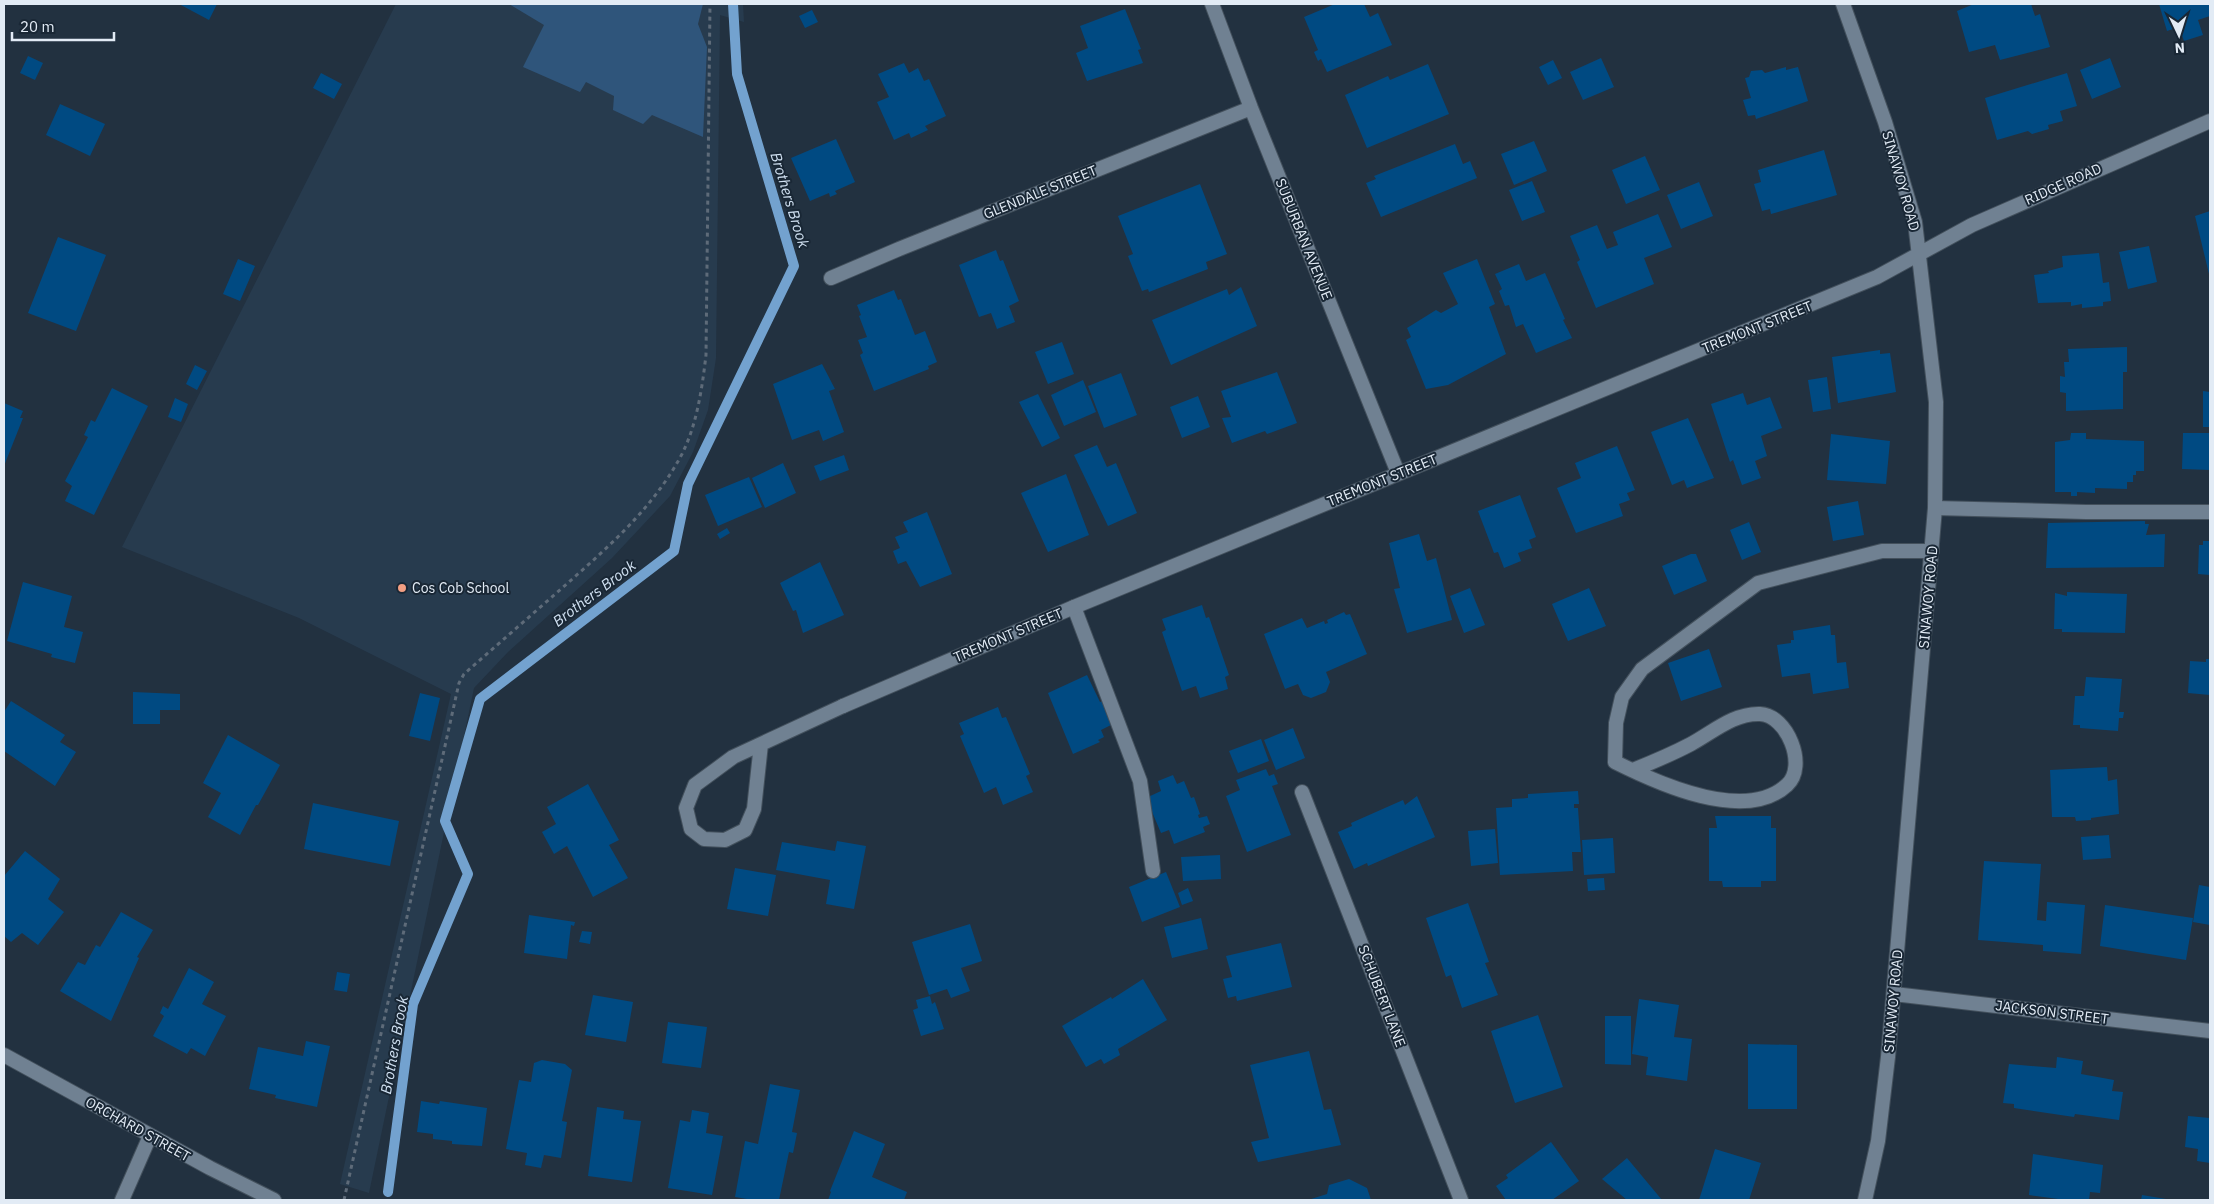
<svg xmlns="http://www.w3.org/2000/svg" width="2214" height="1204" font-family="'IBM Plex Sans',sans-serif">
	<rect width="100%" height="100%" fill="#223140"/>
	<path fill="#273b4e" d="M396,4H743L744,22L720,15L716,358L708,410L693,452L670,496L612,558L508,652L474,688L369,1193L340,1184L451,694L299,618L122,547Z"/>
	<path fill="#2f557b" d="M509,4H703L698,24L707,47L703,137L652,115L643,124L613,110L614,96L586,82L580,92L523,67L544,25Z"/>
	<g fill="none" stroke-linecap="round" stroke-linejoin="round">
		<path stroke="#73a2cf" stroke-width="10" d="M388,1192L413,1004L468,874L445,821L480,699L674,551L688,484L794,266L737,74L733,4"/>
	</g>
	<path fill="#004a82" d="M179,4H217L209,20Z
		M1335,4H1364L1370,17L1378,13L1392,45L1327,72L1321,59L1318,61L1314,52L1318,50L1304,17Z
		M1974,4H2031L2035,16L2040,14L2050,47L2000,60L1995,45L1969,52L1957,11Z
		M2159,4H2210V16L2198,20L2203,35L2184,41L2179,27L2167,31Z
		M1125,9L1141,49L1138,50L1143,63L1087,81L1076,53L1088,48L1080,26Z
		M812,10L818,22L805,28L799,16Z
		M28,56L43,63L35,80L20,73Z
		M1601,58L1614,87L1583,100L1570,72Z
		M2110,58L2121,87L2092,99L2080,70Z
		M1553,60L1562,78L1548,85L1539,67Z
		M904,63L909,73L918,68L924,81L929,79L946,116L925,126L928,130L911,138L909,133L894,140L877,102L889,97L878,74Z
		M1428,64L1449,114L1367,148L1345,95L1388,76L1390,80Z
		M1786,67V70L1798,67L1808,101L1756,119L1755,115L1748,116L1743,100L1751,98L1745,78L1749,77L1751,71L1762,70L1765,73Z
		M321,73L342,84L334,99L313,88Z
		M2067,73L2077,106L2060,111L2063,121L2048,125L2049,129L2032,134L2028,131L1997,140L1985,98Z
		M60,104L105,124L90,156L46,135Z
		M836,139L855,182L835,191L837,194L830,197L829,193L810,201L791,158Z
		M1534,141L1547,171L1514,185L1501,154Z
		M1455,144L1463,164L1470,161L1477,178L1381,217L1366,183L1376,179L1374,176Z
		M1824,150L1837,195L1771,214L1770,209L1762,211L1754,184L1761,182L1758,170Z
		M1645,156L1660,190L1626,204L1612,170Z
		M1532,181L1545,212L1522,221L1509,190Z
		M1699,182L1713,216L1681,229L1667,195Z
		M1200,184L1227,254L1206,262L1208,269L1149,292L1148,289L1142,291L1128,256L1133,254L1118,216Z
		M2210,211V278L2195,216Z
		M1658,214L1672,247L1644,258L1654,284L1596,308L1577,262L1580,260L1570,236L1597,225L1607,249L1618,245L1613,232Z
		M58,237L106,255L76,331L28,313Z
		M2149,246L2157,282L2128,289L2119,252Z
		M996,250L1000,261L1003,260L1019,301L1009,306L1015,322L997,329L991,313L979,317L959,265Z
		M2099,253L2103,283L2109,282L2111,301L2103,302V306L2082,308V304L2071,306V302L2038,303L2034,275L2049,273L2048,271L2063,267L2062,256Z
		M238,259L255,266L240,301L223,294Z
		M1477,259L1495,304L1489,307L1506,354L1448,385L1426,389L1406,340L1411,337L1407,328L1436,310L1441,313L1458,304L1443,273Z
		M1519,264L1526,281L1545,273L1565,319L1563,320L1572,338L1536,353L1523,324L1516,327L1509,305L1505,306L1499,291L1502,289L1495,274Z
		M1241,287L1257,326L1171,365L1152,320L1227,289L1229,295Z
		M894,290L898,300L901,299L915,335L925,331L937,362L928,366L929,369L874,391L860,355L863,353L858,340L867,337L859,316L861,315L857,305Z
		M1062,342L1074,374L1048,384L1035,352Z
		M2127,347V372H2123V409L2066,411V393L2060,392V376L2065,377L2064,362H2069L2068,349Z
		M1880,350V354L1890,353L1896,392L1838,403L1832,357Z
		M822,364L835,389L829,391L844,432L823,441L819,430L792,440L773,384Z
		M195,365L207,371L197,390L186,384Z
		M1277,372L1297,423L1267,434L1265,431L1232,443L1222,418L1231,417L1221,391Z
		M1121,373L1137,415L1104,428L1088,386Z
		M1827,377L1831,409L1813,412L1808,380Z
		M1083,380L1096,412L1064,426L1051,395Z
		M112,388L148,406L94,515L65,501L72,486L65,481L88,437L84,435L91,420L95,422Z
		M2203,391L2210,392V427H2203Z
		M1743,393L1747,405L1770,397L1782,428L1761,436L1767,456L1755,461L1761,478L1742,485L1733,460L1730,462L1711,404Z
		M1038,394L1060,438L1042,447L1019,402Z
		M1198,396L1210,427L1182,438L1170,407Z
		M175,398L188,404L181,422L168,417Z
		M4,403L23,411L20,418H23L4,466Z
		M1688,418L1714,478L1687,488L1684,480L1672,485L1651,432Z
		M2071,433H2086V439L2144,441V471H2136V475H2133V482H2127V489L2095,488V493L2077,492V496H2071V492H2055V442L2070,440Z
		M2183,433H2210V470L2182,469Z
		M1831,434L1890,441L1886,484L1827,480Z
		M1097,445L1107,467L1116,463L1137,513L1108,526L1074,455Z
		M1617,446L1635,490L1627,493L1630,500L1619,504L1623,516L1576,533L1557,488L1581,478L1575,463Z
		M844,455L849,470L820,481L814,466Z
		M783,463L796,493L765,508L752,478Z
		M1066,474L1089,535L1048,552L1021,493Z
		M749,477L762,507L718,526L705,495Z
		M1520,495L1536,537L1529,540L1532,548L1518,553L1521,561L1504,568L1498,552L1494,553L1478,511Z
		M1858,501L1864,535L1833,541L1827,507Z
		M927,512L952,574L920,587L906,561L898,564L893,551L900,548L895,537L908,532L903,522Z
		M2145,521V524H2149L2146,535L2165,534L2164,567L2046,568L2048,523Z
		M1749,522L1761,552L1742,560L1730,530Z
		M727,528L730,533L720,539L717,534Z
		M1419,534L1427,561L1436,558L1452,620L1407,633L1394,589L1400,588L1389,543Z
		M2203,541H2210V575L2198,574L2199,545H2203Z
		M1691,554H1696L1707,581L1674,595L1662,566Z
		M820,562L844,615L803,633L796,610L793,611L780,583Z
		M23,582L72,596L64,627L83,632L75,663L51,657L52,654L7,641Z
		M1470,588L1485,625L1464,633L1450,596Z
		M1589,588L1606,626L1568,641L1552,604Z
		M2067,592L2127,594L2125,633L2062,632V629H2054L2055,593L2067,596Z
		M1202,605L1206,618L1209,617L1229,675L1225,677L1228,689L1200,698L1196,686L1182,691L1162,632L1166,630L1162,619Z
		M1344,612L1346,615L1350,614L1367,654L1326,672L1330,682L1326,692L1311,698L1303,695L1298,684L1285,689L1264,634L1302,618L1307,628L1324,621L1325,624L1328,623L1327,620Z
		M1830,625L1831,635H1835L1837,663L1846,662L1849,688L1813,694L1810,673L1782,677L1777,645L1791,643V640H1794L1793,631Z
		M1709,649L1722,687L1681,701L1668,663Z
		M2206,659H2210V695L2188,693L2190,661L2206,662Z
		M1087,675L1100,702L1103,701L1113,724L1101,730L1104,737L1098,740L1100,742L1073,754L1048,693Z
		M2086,677L2122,679L2119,712H2124L2123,718H2119L2118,731L2080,728V725H2073L2075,696H2084Z
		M133,692L180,694V710H160V724H133Z
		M420,693L440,698L430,741L409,736Z
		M11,701L65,735L60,742L76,752L55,786L4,751V712Z
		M998,707L1002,718L1006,717L1030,774L1026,776L1033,792L1003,805L996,787L984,793L960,736L964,734L959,723Z
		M1293,728L1305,758L1276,770L1264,740Z
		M228,735L280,765L258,805H256L240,835L208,817L221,793L203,783Z
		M1261,739L1269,761L1238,773L1229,751Z
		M2107,767L2108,781L2117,779L2119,814L2091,818V820L2076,821L2075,817H2052L2050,770Z
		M1266,769L1269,776L1274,774L1278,784L1272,786L1291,835L1247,852L1226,796L1240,790L1236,780Z
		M1173,775L1177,784L1184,781L1191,798L1194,797L1200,814L1198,815L1199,818L1207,816L1210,824L1203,827L1205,832L1174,844L1169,830L1161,833L1147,800L1148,797L1161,791L1158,781Z
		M588,784L619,840L609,845L628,878L593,897L567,846L554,854L542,832L556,824L547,807Z
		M1578,791L1579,804H1574V808H1578L1581,852H1572L1573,871L1500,875L1496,808L1512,807V799L1528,798V794Z
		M1417,796L1435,837L1368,866L1367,863L1354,869L1338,832L1352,826L1351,823L1403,800L1405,805Z
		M313,803L399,821L390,866L304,849Z
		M1715,816H1771V828H1776V881H1761V887H1723L1722,881H1709V828H1717Z
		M1495,829L1498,863L1471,866L1468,831Z
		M2109,835L2111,858L2083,860L2081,837Z
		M1613,838L1615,873L1584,875L1582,840Z
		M837,841L866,846L854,909L826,904L830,880L776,870L782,842L835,851Z
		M25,851L60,879L48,899L64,912L38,945L22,933L11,942L4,936V876Z
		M1220,855L1221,879L1183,881L1181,857Z
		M1984,861L2041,864L2037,920L2046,921L2047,902L2085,905L2081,954L2043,951V945L1978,940Z
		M735,868L776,875L768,916L727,909Z
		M1166,872L1180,907L1142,922L1129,887Z
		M1604,878L1605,890L1588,891L1587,879Z
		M2199,885L2210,887V925L2193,922Z
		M1188,888L1193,901L1182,905L1178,893Z
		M1468,903L1489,962L1485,963L1498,995L1462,1008L1451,975L1446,977L1426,918Z
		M2105,905L2193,918L2186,960L2100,946Z
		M121,912L153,930L137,957L139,958L111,1021L60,991L78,962L85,965L96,945L100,947Z
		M529,915L575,922L574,926L571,925L567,959L524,953Z
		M1201,918L1208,949L1172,958L1164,927Z
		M970,924L982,961L961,968L970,991L951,998L947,989L929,995L912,942Z
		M582,931L592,932L590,944L579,942Z
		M1281,943L1292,987L1237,1001L1236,996L1228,998L1223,979L1232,977L1226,956Z
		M189,968L214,982L202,1004L226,1016L205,1056L191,1048L187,1054L153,1036L164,1016L160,1013L163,1006L168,1009Z
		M337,972L350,974L347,992L334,990Z
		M1143,979L1167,1020L1118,1049L1120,1055L1104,1064L1101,1059L1086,1067L1062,1026L1111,997L1112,999Z
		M593,995L633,1002L626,1042L585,1035Z
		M930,996L932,1004L935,1002L944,1029L921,1036L913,1010L918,1008L916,1000Z
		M1639,999L1679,1005L1674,1037L1692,1039L1687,1081L1646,1075L1648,1057L1632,1054Z
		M1538,1015L1563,1087L1515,1103L1491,1031Z
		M1605,1016H1631V1065L1605,1064Z
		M668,1022L707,1027L701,1068L662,1063Z
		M306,1041L330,1046L317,1107L275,1098L276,1095L249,1089L258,1047L303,1056Z
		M1748,1044L1797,1045V1109H1748Z
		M1309,1051L1324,1110L1331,1109L1341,1145L1258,1162L1251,1142L1269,1138L1250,1065Z
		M2057,1057L2083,1061L2081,1074L2114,1080L2112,1091L2123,1092L2119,1120L2075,1114L2074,1117L2014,1108V1104L2003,1103L2009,1064L2056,1068Z
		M542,1060L565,1064L572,1070L562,1121L567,1122L561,1158L544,1155L541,1168L525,1165L527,1153L506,1149L519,1080L531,1082L534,1063Z
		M770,1084L800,1090L792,1132L797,1133L793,1153L789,1152L779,1200H753L735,1197L745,1141L758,1144Z
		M421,1101L439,1104L440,1101L487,1108L482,1146L452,1144V1141L433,1139V1134L417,1132Z
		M597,1107L624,1111L623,1119L641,1121L632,1182L588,1176Z
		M692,1110L709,1113L706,1133L723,1136L712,1195L668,1188L680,1120L690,1122Z
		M2188,1116L2210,1118V1163L2197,1161L2198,1149L2185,1147Z
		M854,1131L885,1144L872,1177L907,1192L904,1200H828L831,1192L830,1191Z
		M1551,1142L1579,1181L1552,1200H1506L1496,1186L1508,1178L1506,1175Z
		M1715,1149L1761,1163L1749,1200H1699Z
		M2033,1154L2103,1165L2100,1193L2090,1192L2089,1200H2066L2029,1195Z
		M1627,1158L1662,1200H1627L1602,1179Z
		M1349,1179L1367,1188L1371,1200H1308L1327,1194L1329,1185Z
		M2142,1195L2166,1199V1200H2141Z"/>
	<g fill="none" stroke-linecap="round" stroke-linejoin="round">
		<defs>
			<path id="service" d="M1935,508L2086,512H2210
				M1074,607L1140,781L1153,871
				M761,744L754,809L745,830L725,840L704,839L691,829L686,808L695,785L733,757L761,744L843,706
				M1633,770C1653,762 1672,754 1691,744C1713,732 1734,713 1760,714C1787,715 1808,766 1787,785C1745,824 1657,783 1615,762L1616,723L1622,697L1642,669L1758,583L1882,551H1932
				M122,1200L150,1136"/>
			<path id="minor" d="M1212,4L1251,108L1398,473
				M1843,4L1885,122L1915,222L1936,402L1935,508L1888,1057L1878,1141L1865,1200
				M831,278L899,249L1251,108
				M843,706L1074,607L1877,277L1972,225L2210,121
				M1302,792L1461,1200
				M1894,994L2210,1031"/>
			<path id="tertiary" d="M4,1055L210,1168L274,1200"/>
		</defs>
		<use href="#service" stroke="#43505c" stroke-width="16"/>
		<use href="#minor" stroke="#43505c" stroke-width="16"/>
		<use href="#tertiary" stroke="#43505c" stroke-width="16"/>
		<path stroke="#5e6b79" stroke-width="3" stroke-dasharray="4 4" stroke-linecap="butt" d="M344,1200L459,683L464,674C496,646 529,617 561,589C606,549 653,509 682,454C697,424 702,389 706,355L710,4"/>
		<use href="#service" stroke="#708192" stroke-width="14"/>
		<use href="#minor" stroke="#708192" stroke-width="14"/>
		<use href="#tertiary" stroke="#708192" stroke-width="14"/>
	</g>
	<circle fill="#f39f83" stroke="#192735" stroke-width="2" cx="402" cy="588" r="5"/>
	<g text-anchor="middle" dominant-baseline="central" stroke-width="4" stroke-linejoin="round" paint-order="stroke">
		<g font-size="14" fill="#e2ebf5" stroke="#192735">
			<text transform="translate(1901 181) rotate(74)">SINAWOY ROAD</text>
			<text transform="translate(2063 184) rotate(-24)">RIDGE ROAD</text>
			<text transform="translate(1040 192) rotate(-22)">GLENDALE STREET</text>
			<text transform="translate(1304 239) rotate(68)">SUBURBAN AVENUE</text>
			<text transform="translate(1757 327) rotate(-22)">TREMONT STREET</text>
			<text transform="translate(1382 480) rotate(-22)">TREMONT STREET</text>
			<text transform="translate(1928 597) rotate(-85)">SINAWOY ROAD</text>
			<text transform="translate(1008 635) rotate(-23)">TREMONT STREET</text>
			<text transform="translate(1382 996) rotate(69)">SCHUBERT LANE</text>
			<text transform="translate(1893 1001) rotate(-85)">SINAWOY ROAD</text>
			<text transform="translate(2052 1012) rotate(7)">JACKSON STREET</text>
			<text transform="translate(138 1129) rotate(29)">ORCHARD STREET</text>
		</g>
		<g font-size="14" fill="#e2ebf5" stroke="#192735" text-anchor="start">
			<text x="412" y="588">Cos Cob School</text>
		</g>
		<g font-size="15" font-style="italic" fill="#d1e1f2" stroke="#192735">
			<text transform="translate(790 200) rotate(73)">Brothers Brook</text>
			<text transform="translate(594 593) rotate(-37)">Brothers Brook</text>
			<text transform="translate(394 1045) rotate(-80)">Brothers Brook</text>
		</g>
	</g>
	<rect width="2214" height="1204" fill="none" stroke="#e2ebf5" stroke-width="10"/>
	<g transform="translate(2179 35) rotate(176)" stroke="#192735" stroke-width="4" paint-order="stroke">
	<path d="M0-4L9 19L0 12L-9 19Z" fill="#e2ebf5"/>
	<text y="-8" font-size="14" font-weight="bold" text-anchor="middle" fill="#e2ebf5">N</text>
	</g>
	<path d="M12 32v8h102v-8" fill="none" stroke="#e2ebf5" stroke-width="2.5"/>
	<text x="20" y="32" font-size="15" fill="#e2ebf5" stroke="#192735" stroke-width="4" paint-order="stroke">20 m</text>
</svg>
